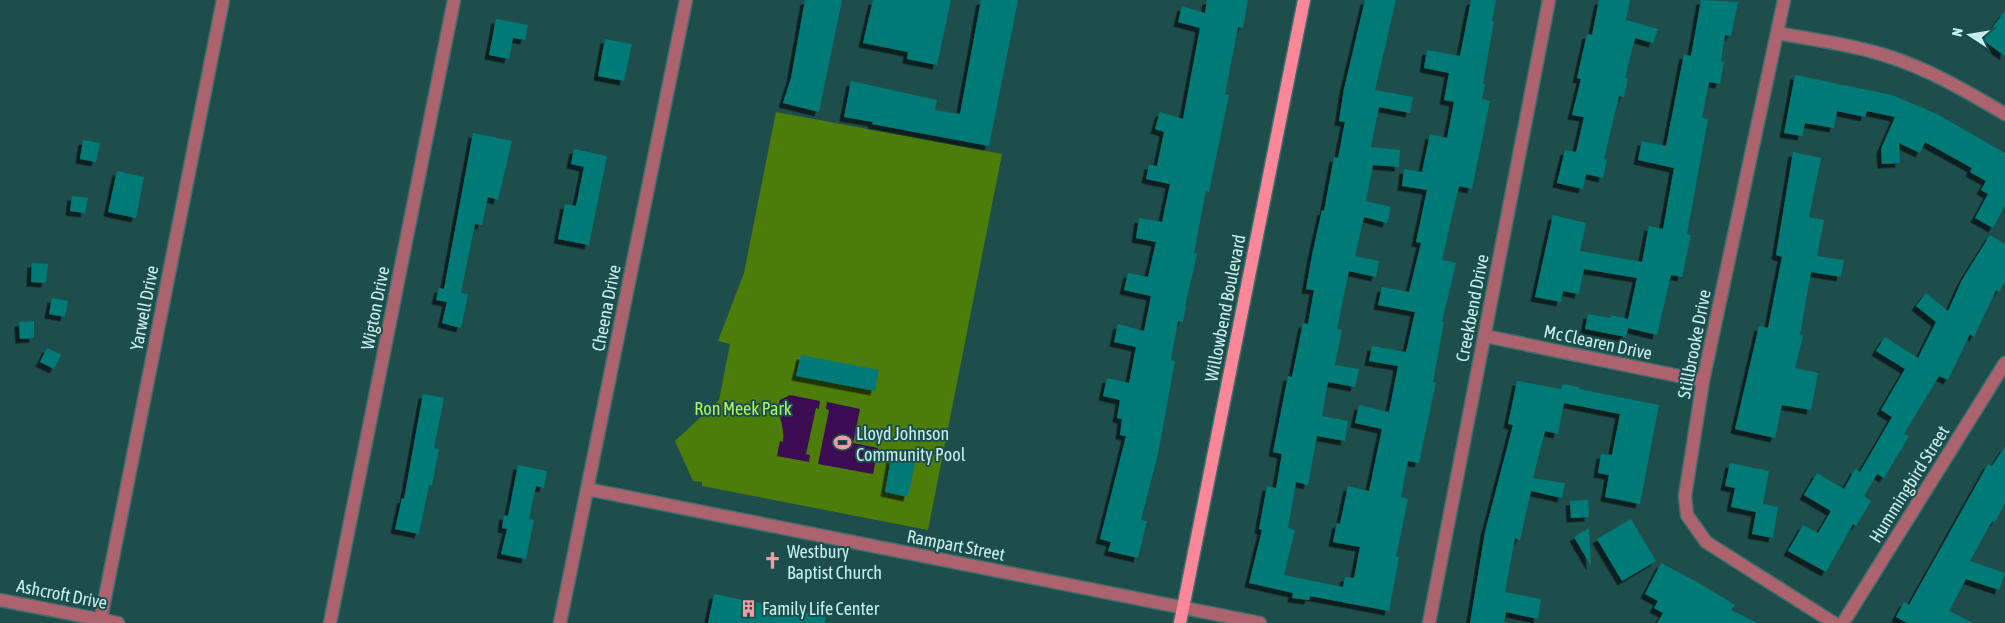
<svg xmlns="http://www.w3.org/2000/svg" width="2005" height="623" font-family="'Asap Condensed',sans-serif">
	<defs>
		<filter id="shadow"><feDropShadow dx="-4.5" dy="4.5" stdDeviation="0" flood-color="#0009"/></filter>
	</defs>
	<rect width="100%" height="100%" fill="#1e4e4c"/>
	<path fill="#4c7d09" d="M776,112L1002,154L928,530L702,486V482L693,481L675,441L719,400L730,344L718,341L744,273Z"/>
	<path fill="#3b0c51" d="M790,395L820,401L819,409L816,408L806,454L810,455L809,462L777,456L780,441L783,442C786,428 775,410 780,400Z
		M827,402L860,409L853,443L878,448L873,474L818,464L829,410L826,409Z"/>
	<path fill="#007a77" filter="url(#shadow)" d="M805,0H842L819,112L783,103L791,78Z
		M873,0H951L937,65L907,59L908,52L863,43Z
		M981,0H1018L989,146L872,124L873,122L844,117L851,81L937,100L935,110L960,114Z
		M1207,0H1248L1243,28L1238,27L1225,94L1229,95L1209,192L1206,191L1194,253L1197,254L1185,306H1186L1183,322L1178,321L1171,360L1175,361L1158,454L1141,520L1147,521L1138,558L1108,551L1111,542L1100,539L1126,436L1120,435L1122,419L1117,418L1120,400L1103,396L1107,378L1129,383L1136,347L1114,342L1118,324L1144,331L1151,296L1124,290L1128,273L1148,277L1156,242L1136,238L1139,218L1162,222L1170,184L1146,179L1149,165L1157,166L1164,132L1155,129L1160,112L1183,119L1200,28L1178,22L1182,6L1205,13Z
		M1365,0H1396L1375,90L1413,97L1410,113L1379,107L1371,147L1400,150L1399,167L1373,165L1366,201L1391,207L1387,223L1364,217L1355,256L1379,261L1376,277L1349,271L1337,329L1342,330L1335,365L1359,369L1355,387L1328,382L1322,416L1348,421L1345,441L1317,436L1308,485L1296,482L1288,528L1295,530L1284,575L1343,587L1345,577L1354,578L1360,547L1333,542L1337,523L1340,524L1348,486L1369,491L1382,429L1355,423L1359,405L1389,412L1398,366L1369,361L1372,346L1406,352L1415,312L1378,305L1382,287L1409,292L1421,243L1416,242L1427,190L1402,186L1404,169L1422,172L1430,134L1447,138L1454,102L1444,100L1449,73L1424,68L1427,50L1460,56L1471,0H1496L1492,21H1494L1483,84H1485L1482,99L1490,101L1472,189L1459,186L1442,260L1456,263L1442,322H1444L1433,382H1436L1419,463L1408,461L1401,497L1408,499L1396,557H1399L1389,611L1310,596L1309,600L1292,598L1293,593L1249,583L1262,530L1259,529L1267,486L1276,488L1282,454L1273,452L1288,376L1292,377L1303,323L1308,324L1314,290L1306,289L1312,255L1322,210L1324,211L1334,157L1338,158L1345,122L1339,121L1344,89Z
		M1599,0H1630L1626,20L1658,29L1653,43L1635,38L1625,78H1628L1624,97L1619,96L1604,159L1607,160L1603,178L1586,174L1583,189L1557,183L1565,150L1576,152L1584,117L1572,115L1581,79L1577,78L1587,34L1592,35Z
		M1701,0L1738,2L1731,36L1725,35L1721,61L1724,62L1720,84L1709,82L1702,118L1708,119L1687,234L1691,235L1682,277L1671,275L1657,335L1628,328L1626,337L1585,329L1588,314L1610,318L1611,315L1628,319L1637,278L1584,269L1579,294L1563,291L1561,302L1535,297L1553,215L1586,223L1580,251L1642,262L1649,226L1663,229L1674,168L1638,160L1642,141L1666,146L1684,54L1691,56Z
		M2005,11V56L1983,40Z
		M496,19L528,25L525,40L513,38L509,59L489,55Z
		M605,39L632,44L624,81L598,76Z
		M1795,75L1892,95L1937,114L2005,153V205L1993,228L1975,218L1988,194L1981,190L1986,181L1970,172L1972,168L1925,142L1920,153L1899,143L1900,163L1882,164L1881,149L1895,117L1867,111L1865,117L1837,111L1834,128L1805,123L1802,136L1784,133Z
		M473,133L512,141L498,200L488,197L482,225L475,224L461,293L468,294L461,328L442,323L447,302L436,300L439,288L444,289Z
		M83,140L100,143L96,162L80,159Z
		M574,149L607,156L589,245L558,239L565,204L576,206L584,167L571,164Z
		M1793,152L1821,158L1809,217L1824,220L1817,256L1844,260L1841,277L1811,272L1800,335L1803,336L1795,368L1818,373L1811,410L1782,405L1775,438L1735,429L1759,326L1768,328L1782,257L1776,255Z
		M117,171L144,177L136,218L108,212Z
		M72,196L88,198L85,213L70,211Z
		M1990,235L2005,244V282L1999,292L1996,290L1974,337L1970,334L1948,380L1939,376L1904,434L1909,436L1884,478L1877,474L1864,496L1871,501L1856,526L1853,524L1826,572L1788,551L1803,525L1818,533L1831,511L1804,495L1817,473L1844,489L1855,469L1860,472L1892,417L1881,410L1905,369L1876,351L1885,337L1918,358L1936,322L1916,306L1926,293L1948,311L1962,280Z
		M32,263L48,264L46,283L31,282Z
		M52,298L68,301L65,317L49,314Z
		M34,321V338L20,339L19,322Z
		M47,348L61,355L54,369L40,362Z
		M801,355L879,370L875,391L796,376Z
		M1517,381L1561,389L1563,384L1579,387V389L1659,405L1640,504L1605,497L1609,475L1598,473L1601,454L1612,455L1620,414L1564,403L1558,434L1545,431L1533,478L1565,483L1562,498L1531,491L1520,540L1515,538L1505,592L1541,599L1538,619L1506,612L1504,623H1470L1485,532L1513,425L1508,424Z
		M423,394L444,398L434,448L439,449L432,485H429L419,534L395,529L402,498L404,499Z
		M2005,447V503L1995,522L1992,521L1970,561L2005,573L1999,590L1966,579L1949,611L1973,623H1907L1896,617L1904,602L1909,605L1988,464L1992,466Z
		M891,458L915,463L908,497L885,492Z
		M1730,463L1769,471L1763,504L1778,507L1773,538L1752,534L1756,512L1731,507L1735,488L1725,486Z
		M518,465L547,471L544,488L536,486L529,519L534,520L526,559L501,554L507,529L502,528L504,515L508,516Z
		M1588,500L1589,517L1571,518L1570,501Z
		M1631,519L1656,561L1622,581L1597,539Z
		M1589,528L1591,566L1574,537Z
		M1661,563L1699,583L1735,605L1731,610L1757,623H1657L1663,613L1654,608L1658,601L1645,594Z
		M714,594L826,617L825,623H708Z"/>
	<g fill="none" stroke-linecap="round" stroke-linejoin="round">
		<defs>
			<path id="minor" d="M1784,0L1703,381L1685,496L1687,515L1706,542L1834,623
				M1778,33C1813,40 1850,44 1884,55C1927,68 1966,91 2005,114
				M1485,336L1703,381
				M587,489L1260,623
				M0,600L118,623
				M100,623L223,0
				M330,623L454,0
				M560,623L686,0
				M1429,623L1549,0
				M1843,623L2005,363"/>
			<path id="major" d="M1180,623L1304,0"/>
		</defs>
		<use href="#minor" stroke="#406e6c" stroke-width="15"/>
		<use href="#major" stroke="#406e6c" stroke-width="15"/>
		<use href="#minor" stroke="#ac636d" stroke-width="12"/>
		<use href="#major" stroke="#fc8798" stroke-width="12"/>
	</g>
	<defs>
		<symbol id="stadium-bare" viewBox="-9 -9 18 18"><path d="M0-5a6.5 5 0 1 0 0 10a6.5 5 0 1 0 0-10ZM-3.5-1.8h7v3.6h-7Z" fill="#f49aa5" stroke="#1e4e4c" stroke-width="2.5" paint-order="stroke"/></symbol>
		<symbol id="church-bare" viewBox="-9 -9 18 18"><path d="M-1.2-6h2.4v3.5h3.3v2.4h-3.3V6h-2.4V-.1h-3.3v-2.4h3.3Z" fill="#f49aa5" stroke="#1e4e4c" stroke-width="2.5" paint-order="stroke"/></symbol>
		<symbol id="building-bare" viewBox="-9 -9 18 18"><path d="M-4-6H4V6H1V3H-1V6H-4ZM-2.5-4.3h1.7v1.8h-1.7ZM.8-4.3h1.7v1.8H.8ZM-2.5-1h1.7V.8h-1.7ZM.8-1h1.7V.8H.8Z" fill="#f49aa5" stroke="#1e4e4c" stroke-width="2.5" paint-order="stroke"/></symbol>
	</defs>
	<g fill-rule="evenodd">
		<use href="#stadium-bare" x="830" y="430" width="25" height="25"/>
		<use href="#church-bare" x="760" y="548" width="25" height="25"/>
		<use href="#building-bare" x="736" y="596" width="25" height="25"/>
	</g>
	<g text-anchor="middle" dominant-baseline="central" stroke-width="4" stroke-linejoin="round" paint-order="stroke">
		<g font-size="18" fill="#c6f0ed" stroke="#1e4e4c">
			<text transform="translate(144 308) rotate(-79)">Yarwell Drive</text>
			<text transform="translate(375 308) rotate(-79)">Wigton Drive</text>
			<text transform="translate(606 308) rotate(-79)">Cheena Drive</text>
			<text transform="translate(1225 308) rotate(-79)">Willowbend Boulevard</text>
			<text transform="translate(1472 308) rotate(-79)">Creekbend Drive</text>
			<text transform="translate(1598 342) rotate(12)">Mc Clearen Drive</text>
			<text transform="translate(1694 344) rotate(-79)">Stillbrooke Drive</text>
			<text transform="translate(1909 484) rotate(-58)">Hummingbird Street</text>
			<text transform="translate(956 545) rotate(11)">Rampart Street</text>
			<text transform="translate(62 594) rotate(11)">Ashcroft Drive</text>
		</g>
		<g font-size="18" fill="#acf16b" stroke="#1e4e4c">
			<text x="743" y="408">Ron Meek Park</text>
		</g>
		<g font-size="18" fill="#c6f0ed" stroke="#1e4e4c" text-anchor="start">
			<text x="856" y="433">Lloyd Johnson<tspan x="856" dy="21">Community Pool</tspan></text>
			<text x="787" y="551">Westbury<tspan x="787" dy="21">Baptist Church</tspan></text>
			<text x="762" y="608">Family Life Center</text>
		</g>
	</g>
	<g transform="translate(1970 35) rotate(282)" stroke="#1e4e4c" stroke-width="4" paint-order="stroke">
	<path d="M0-4L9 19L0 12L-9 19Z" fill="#c6f0ed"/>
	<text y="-8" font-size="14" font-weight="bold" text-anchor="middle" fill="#c6f0ed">N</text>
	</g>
</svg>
